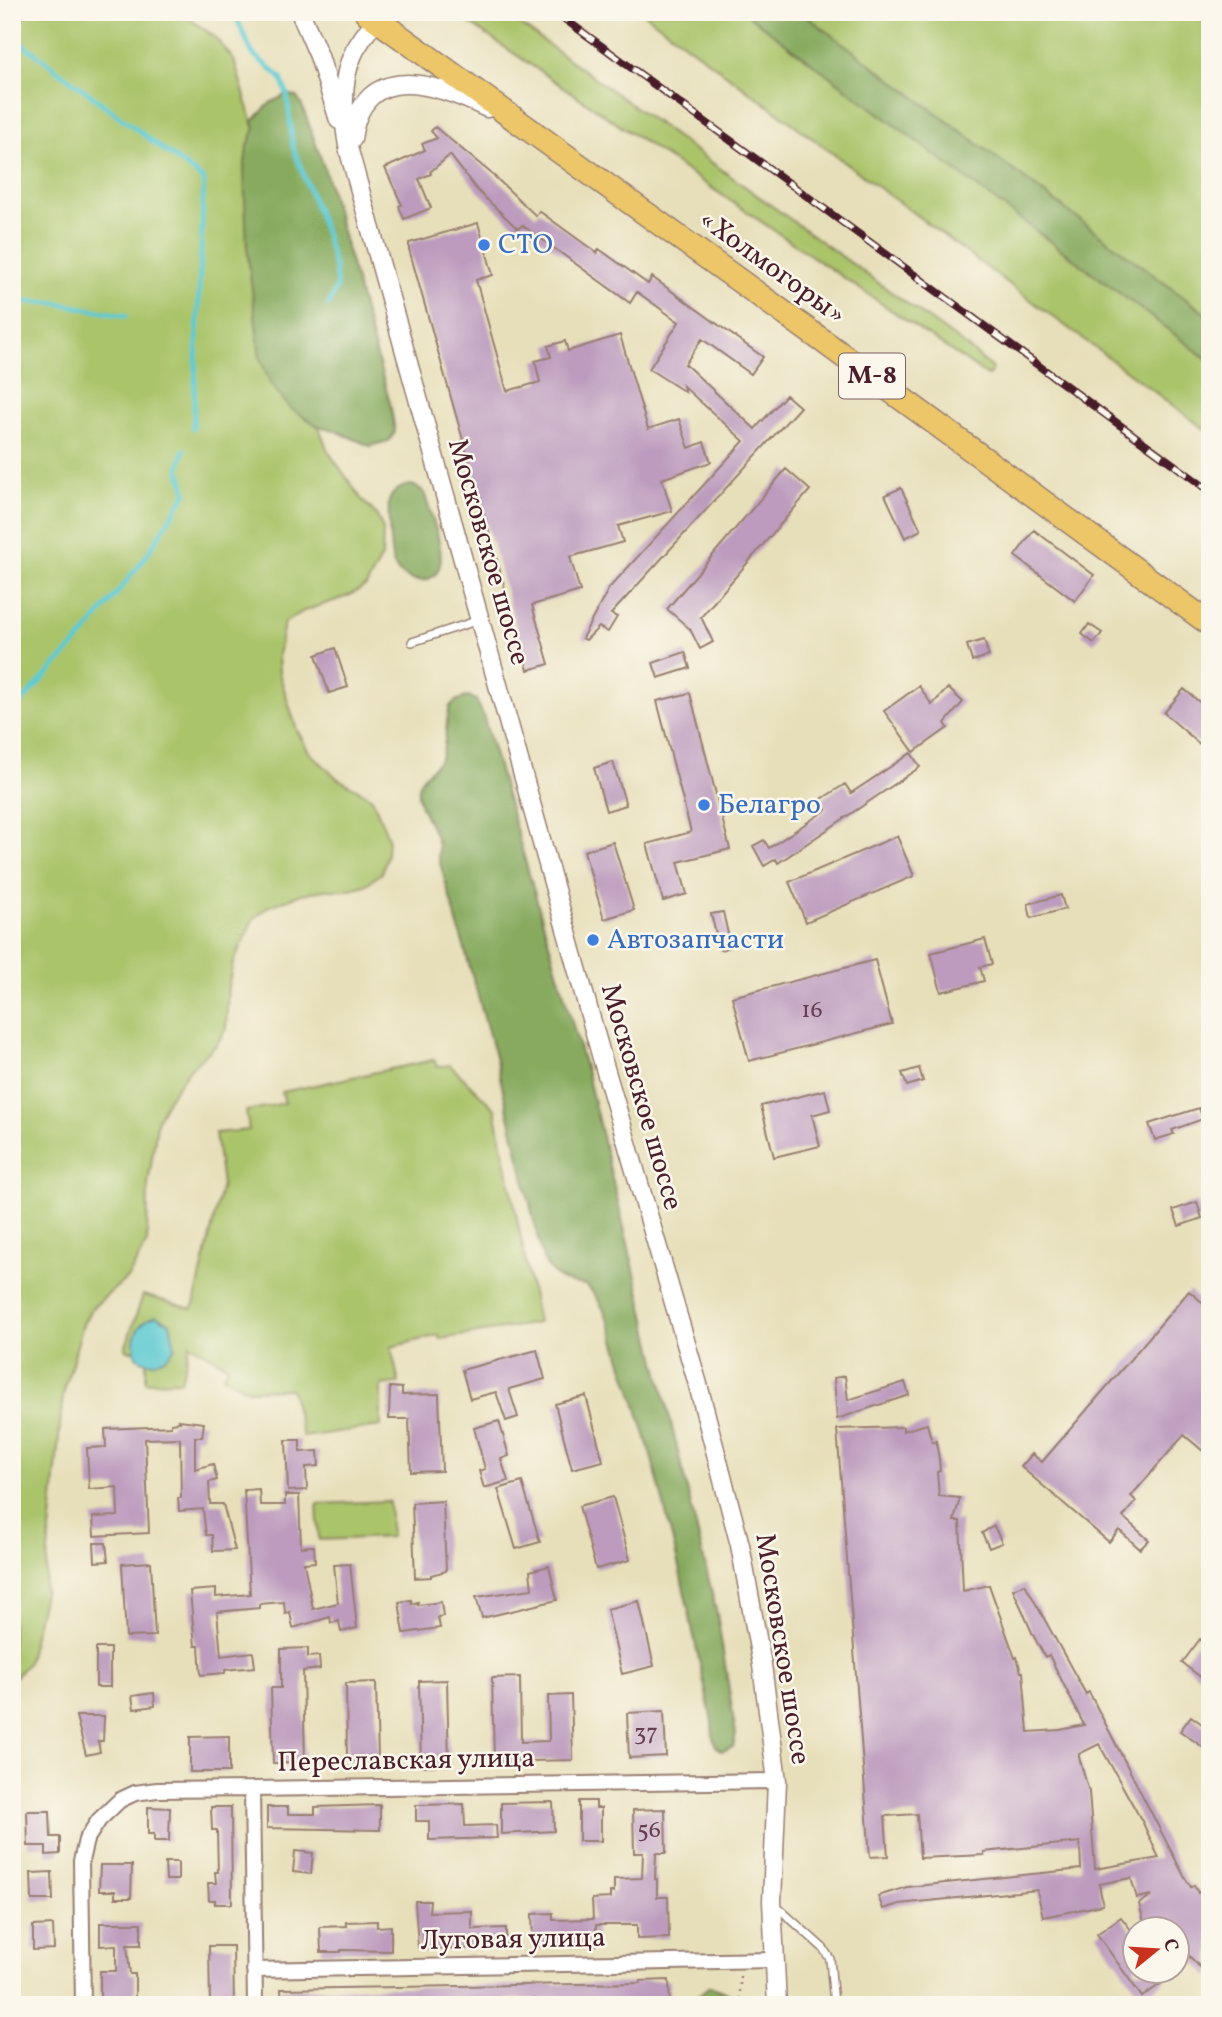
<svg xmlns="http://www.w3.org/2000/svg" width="1222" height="2017" font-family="Vollkorn,serif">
	<rect width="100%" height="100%" fill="#fbf7ec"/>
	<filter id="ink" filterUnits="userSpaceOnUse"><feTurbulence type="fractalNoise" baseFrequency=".0143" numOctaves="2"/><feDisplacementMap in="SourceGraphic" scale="14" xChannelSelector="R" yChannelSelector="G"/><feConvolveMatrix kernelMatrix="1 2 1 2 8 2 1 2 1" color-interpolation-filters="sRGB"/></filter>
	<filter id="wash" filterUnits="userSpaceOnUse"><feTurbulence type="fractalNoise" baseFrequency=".00686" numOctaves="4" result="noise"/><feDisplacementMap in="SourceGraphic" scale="28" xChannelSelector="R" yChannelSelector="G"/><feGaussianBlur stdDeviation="1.57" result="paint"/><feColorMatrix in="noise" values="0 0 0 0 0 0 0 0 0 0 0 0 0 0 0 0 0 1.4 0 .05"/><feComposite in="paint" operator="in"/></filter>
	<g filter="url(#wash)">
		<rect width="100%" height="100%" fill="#e7dfba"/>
		<path fill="#aac46a" stroke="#7a724a" stroke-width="2" d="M12,12H180L215,37L234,60L257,137L299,374L328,451L363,501L376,514L383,529L382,557L366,586L348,596L304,611L284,623L278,656L279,673L297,730L309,752L337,778L372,798L388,837L387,854L382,873L365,885L346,890H324L302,894L267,907L253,920L233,963L228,987L226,1029L216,1045L189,1070L169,1098L158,1118L148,1184L147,1243L128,1277L91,1309L83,1324L63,1395L44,1594L27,1664L12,1680Z
			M453,12H503L966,346L993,369L988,376Z
			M642,12H744L1210,361V433Z
			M801,12H1210V317Z
			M434,1060L437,1067L450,1065L495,1109L538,1323L440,1339L439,1335L391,1347L399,1383L381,1385V1426L303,1437L291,1389L248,1390L223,1376L228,1366L190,1344L181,1381L146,1382V1355L125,1349L143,1295L193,1309L222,1184L215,1133L249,1130L246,1111L285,1103L282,1092Z
			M389,1501L391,1537L319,1540L317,1504Z"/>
		<path fill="#87aa5e" stroke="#686444" stroke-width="2" d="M744,12H801L1210,317V361Z
			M287,94L297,97L303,108L324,167L391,407L395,432L389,441L370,446L331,429L318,426L290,408L270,383L260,358L247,247L244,170L247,148L255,128L253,121L270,103Z
			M412,485L422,490L425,495C430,514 444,545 440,564C436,588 403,583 394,565C390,558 388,510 389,501C393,490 401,486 412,485Z
			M469,696L476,700L483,715L587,1074L717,1614L736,1734L733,1747L722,1751C711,1746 713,1732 712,1722C687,1602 663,1481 623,1366C614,1338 608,1306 586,1285C565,1283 553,1279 543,1259L494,1052L438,856C441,832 421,818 418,795C416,774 436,771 442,755C447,740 445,722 450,706L455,701Z
			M710,1986L736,1997V2005H685Z"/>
		<path fill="#5dcad1" stroke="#54747e" stroke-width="2" d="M156,1316L170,1323L175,1347C166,1362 150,1367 136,1357C130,1338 137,1322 156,1316Z"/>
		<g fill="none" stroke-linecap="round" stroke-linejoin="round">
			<path stroke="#5dcad1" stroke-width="5" d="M234,12L252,53L281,78L287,94L293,147L325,232L335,269L337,287L328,305
				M12,36L204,180L193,429
				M12,301L56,303L126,316
				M12,712L82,637L145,558L186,493L179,468L184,450"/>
		</g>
		<g id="blocks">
			<path fill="#bc9bbe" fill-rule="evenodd" d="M435,127L492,174L536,216L539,211L597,253L599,249L648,284L652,277L763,357L751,374L702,339L685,364L755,429L786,395L800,407L611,614L617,617L608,632L599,627L586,640L582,638L609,588L744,441L683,386L685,392L649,369L679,322L637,292L630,303L522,225L518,229L477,190L450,155L430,172L431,174L419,179L431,208L404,219L399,206L402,205L385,168L425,150L422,144L437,138L431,131Z
				M478,223L493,275L476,280L507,391L540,382L535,361L551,357L548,346L565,341L568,351L620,335L648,429L679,419L689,448L704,442L711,462L662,479L672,511L618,526L623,542L570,557L580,591L532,605L549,664L528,670L409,249V243Z
				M786,469L810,490L701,617L713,642L700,649L690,629L667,609Z
				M901,488L921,530L905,538L885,495Z
				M1034,530L1094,575L1075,601L1015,556Z
				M1089,624L1102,633L1094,643L1082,634Z
				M984,640L989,656L972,661L967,645Z
				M335,648L348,687L329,693L316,655Z
				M685,652L690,668L658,678L653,663Z
				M919,686L932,705L948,688L963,702L945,723L948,728L914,752L884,711Z
				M1184,689L1210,711V753L1164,713Z
				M690,693L730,849L678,862L687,894L663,901L647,844L691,832L657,701Z
				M911,753L920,767L778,863L776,859L764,866L753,846L764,840L769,848L826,810L820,800L845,784L851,793Z
				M613,762L626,805L606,811L594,768Z
				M897,836L914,876L806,922L789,882Z
				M613,842L634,910L604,919L584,851Z
				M1061,895L1065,909L1031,918L1028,904Z
				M723,912L731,947L720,950L711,914Z
				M985,939L992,964L980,967L984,981L941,992L931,953Z
				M875,960L892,1024L749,1061L732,997Z
				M919,1068L923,1081L907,1086L902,1073Z
				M825,1090L830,1110L812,1115L820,1146L774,1157L761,1106Z
				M1199,1108L1203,1119L1172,1130L1174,1134L1155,1140L1149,1124Z
				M1197,1202L1202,1218L1179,1226L1173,1210Z
				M1189,1291L1210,1309V1335L1204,1341L1210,1346V1457L1184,1435L1131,1496L1136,1501L1123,1517L1149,1540L1140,1549L1119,1530L1109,1542L1021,1467L1032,1454L1042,1462Z
				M537,1350L545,1379L509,1389L518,1417L506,1421L496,1392L470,1399L462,1370Z
				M845,1376L848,1400L905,1382L909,1395L837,1419L834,1378Z
				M390,1387L402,1388V1395L439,1394L442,1471L411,1472L409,1419H389Z
				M586,1396L603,1461L572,1469L555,1404Z
				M179,1420L204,1423L202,1437H195V1469L213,1464L217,1480L209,1482L210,1504H223L235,1550L213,1551L212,1535H206L203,1509L179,1511L178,1498H181L180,1438L145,1439L149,1533L94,1536L93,1517L118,1516L117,1487L89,1489L87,1448L106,1447L105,1429L171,1426V1423L180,1422Z
				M499,1421L509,1456L501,1459L508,1481L484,1488L479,1471L485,1469L474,1428Z
				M927,1424L932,1442L936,1441L939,1459L940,1471L937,1472L939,1496L960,1498L954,1521H960L963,1591L989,1585L1015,1658L1017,1657L1021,1672H1023L1028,1732L1060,1730L1084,1725L1049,1655L1045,1657L1033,1635L1013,1589L1025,1584L1078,1680L1086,1694L1089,1692L1185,1878L1191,1887L1194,1885L1198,1893L1203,1889L1210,1899V1977L1187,1954L1183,1958L1177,1951V1929H1146L1139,1904L1152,1895L1137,1898L1131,1878L1099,1884L1103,1905L1043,1917L1037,1890L899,1904L883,1909L878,1896L907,1887L1081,1869L1080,1842L984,1852V1855L920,1858L917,1814L885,1816L888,1856L870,1857L837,1429L903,1427V1431ZM1099,1744L1143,1823L1159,1858L1095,1869L1089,1792L1079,1757V1754Z
				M286,1440H300V1452L318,1451L319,1466L306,1467L307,1490L288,1491Z
				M522,1482L540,1542L516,1549L498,1489Z
				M259,1489L260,1505H285V1495H299L301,1547L314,1546L315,1562L304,1563L313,1609L338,1603L334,1565L350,1564L357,1628L341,1632L339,1621L331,1623L330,1617L293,1628L290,1612L285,1613L284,1602L259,1604V1608L217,1612L221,1656L253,1652L255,1667L225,1670V1673L201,1675L199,1646H195L190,1591L216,1589V1597L250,1594L244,1490Z
				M613,1497L630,1560L596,1569L579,1506Z
				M443,1501L446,1571L431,1575V1577L415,1578L412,1503Z
				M994,1526L1002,1543L989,1548L982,1533Z
				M94,1543H106L108,1561L95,1562Z
				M151,1562L155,1636L126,1637L122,1564Z
				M549,1566L557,1600L482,1618L476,1597L532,1589L530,1571Z
				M411,1600L412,1604L418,1602V1605L441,1602L443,1616L438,1617L440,1628L404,1633L399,1602Z
				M639,1601L654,1666L622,1674L607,1609Z
				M1200,1639L1210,1646V1684L1182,1663Z
				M96,1648H110V1687H96Z
				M308,1648V1657L319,1656L320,1669L303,1671L305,1763H273L271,1688H281V1649Z
				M520,1677L521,1742L549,1741L548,1696L571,1695L573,1760L494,1762L492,1678Z
				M447,1680L449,1766H421L419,1681Z
				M376,1682L378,1760H347L346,1683Z
				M154,1693L155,1706L134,1709L132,1696Z
				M664,1711L666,1756L629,1758L627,1713Z
				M76,1716H104L103,1741H98L100,1752L86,1755Z
				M1191,1716L1210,1730V1752L1180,1731Z
				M229,1736V1772H190V1737Z
				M579,1801H596V1808H601V1841H579Z
				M553,1802L554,1831L501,1834V1803Z
				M464,1804L465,1826L496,1825L497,1838L429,1840V1821H416V1805Z
				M380,1805V1830L267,1828V1807H288V1814H315V1807Z
				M148,1807L170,1808L169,1841H154V1834H148Z
				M211,1807H231L232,1904H215V1900H209L208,1883H216L215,1872H218L217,1830H212Z
				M665,1809L666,1853H656L655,1879H657V1897H668L669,1938L637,1939V1925H596V1945L533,1947L532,1914L553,1913V1920L593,1919L592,1899L610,1898V1892H614V1879L642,1878L643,1853H634L633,1810Z
				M27,1811H50L51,1837H60V1854L46,1855V1846H28Z
				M295,1851L313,1853L311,1874L293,1872Z
				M165,1862H178V1880H166Z
				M100,1865H132L131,1898H115V1891H99Z
				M52,1872L53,1900H32L31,1873Z
				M415,1901H430L429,1912L472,1911V1929L506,1928V1947L427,1950V1947H418Z
				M1121,1917L1135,1935V1971H1160L1166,1980L1142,1997L1097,1934Z
				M377,1921V1927L391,1926V1951L341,1950V1952H321L320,1927L346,1926V1922Z
				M100,1923H141V1945H127L130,1974H135V2002L100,2005V1971H116V1945L100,1946Z
				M53,1925L54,1949L33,1950V1926Z
				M209,1946H233L234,2005H210Z
				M669,1980L670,2005H533V1999L504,2000V2005H338V2001L312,2002V2005H282L281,1989L640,1983V1981Z"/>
		</g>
	</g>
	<g filter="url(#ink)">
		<use href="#blocks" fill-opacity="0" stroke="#987f72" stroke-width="2"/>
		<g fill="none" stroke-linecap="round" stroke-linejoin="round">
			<defs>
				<path id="service" d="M412,642L479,620
					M774,1904L823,1948L830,1959L834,2005"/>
				<path id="minor" d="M254,1970L774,1960
					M83,2005L81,1861L86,1840L99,1820L120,1800L135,1793L157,1790L252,1789
					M255,2005L252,1789L777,1781"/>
				<path id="tertiary" d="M300,12L319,56L339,120
					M376,20C368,30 360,41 354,52C339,82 343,120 349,151L602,1058L697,1381L740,1545L762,1665L777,1781L772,1901L777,2005
					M352,139C363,58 437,84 487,108"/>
				<path id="trunk" d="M366,12L823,341L1210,624"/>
			</defs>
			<use href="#service" stroke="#987f72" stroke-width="10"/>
			<use href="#minor" stroke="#987f72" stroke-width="18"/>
			<use href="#tertiary" stroke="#987f72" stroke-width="21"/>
			<use href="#trunk" stroke="#987f72" stroke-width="26"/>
			<path stroke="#987f72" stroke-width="2.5" stroke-dasharray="2 5" stroke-linecap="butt" d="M740,1976V2005"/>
			<use href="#service" stroke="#fff" stroke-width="7"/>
			<use href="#minor" stroke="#fff" stroke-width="14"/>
			<use href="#tertiary" stroke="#fff" stroke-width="18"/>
			<use href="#trunk" stroke="#ecc669" stroke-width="23"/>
			<defs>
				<path id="rail" d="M555,12L1210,491"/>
			</defs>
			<use href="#rail" stroke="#4a1f2b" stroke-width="8"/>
			<use href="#rail" stroke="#fbf7ec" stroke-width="5" stroke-dasharray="16" stroke-linecap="butt"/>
		</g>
	</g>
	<g fill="#3f7fe0" stroke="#fbf7ec" stroke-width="2.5">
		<circle cx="484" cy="245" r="7"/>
		<circle cx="704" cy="805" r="7"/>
		<circle cx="593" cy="940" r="7"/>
	</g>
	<g text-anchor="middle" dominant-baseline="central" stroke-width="5" stroke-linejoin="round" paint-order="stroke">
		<g font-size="24" fill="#663e50">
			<text x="812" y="1011">16</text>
			<text x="646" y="1734">37</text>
			<text x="649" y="1831">56</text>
		</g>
		<rect fill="#fbf7ec" stroke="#7f6065" stroke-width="2" x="839" y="353.5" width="66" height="45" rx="5"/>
		<g font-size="26" font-weight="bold" fill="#4a1f2b">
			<text x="872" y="376">М-8</text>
		</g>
		<g font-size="28" fill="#366cbe" stroke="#fbf7ec" text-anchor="start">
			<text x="498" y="245">СТО</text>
			<text x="718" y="805">Белагро</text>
			<text x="607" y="940">Автозапчасти</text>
		</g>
		<g font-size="28" fill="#4a1f2b" stroke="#fbf7ec">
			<text transform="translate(772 268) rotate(36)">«Холмогоры»</text>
			<text transform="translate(488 552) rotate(74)">Московское шоссе</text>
			<text transform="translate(641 1097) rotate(74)">Московское шоссе</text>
			<text transform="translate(782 1649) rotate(81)">Московское шоссе</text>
			<text transform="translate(406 1761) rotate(-1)">Переславская улица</text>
			<text transform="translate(513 1940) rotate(-1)">Луговая улица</text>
		</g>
	</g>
	<rect width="1222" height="2017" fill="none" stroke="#fbf7ec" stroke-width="42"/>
	<g transform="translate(1156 1950) rotate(72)"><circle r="33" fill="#fbf7ec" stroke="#b4a19f" stroke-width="2"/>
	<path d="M0-5L12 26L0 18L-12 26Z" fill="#c8321e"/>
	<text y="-10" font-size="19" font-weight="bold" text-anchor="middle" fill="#4a1f2b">С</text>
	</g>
</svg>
